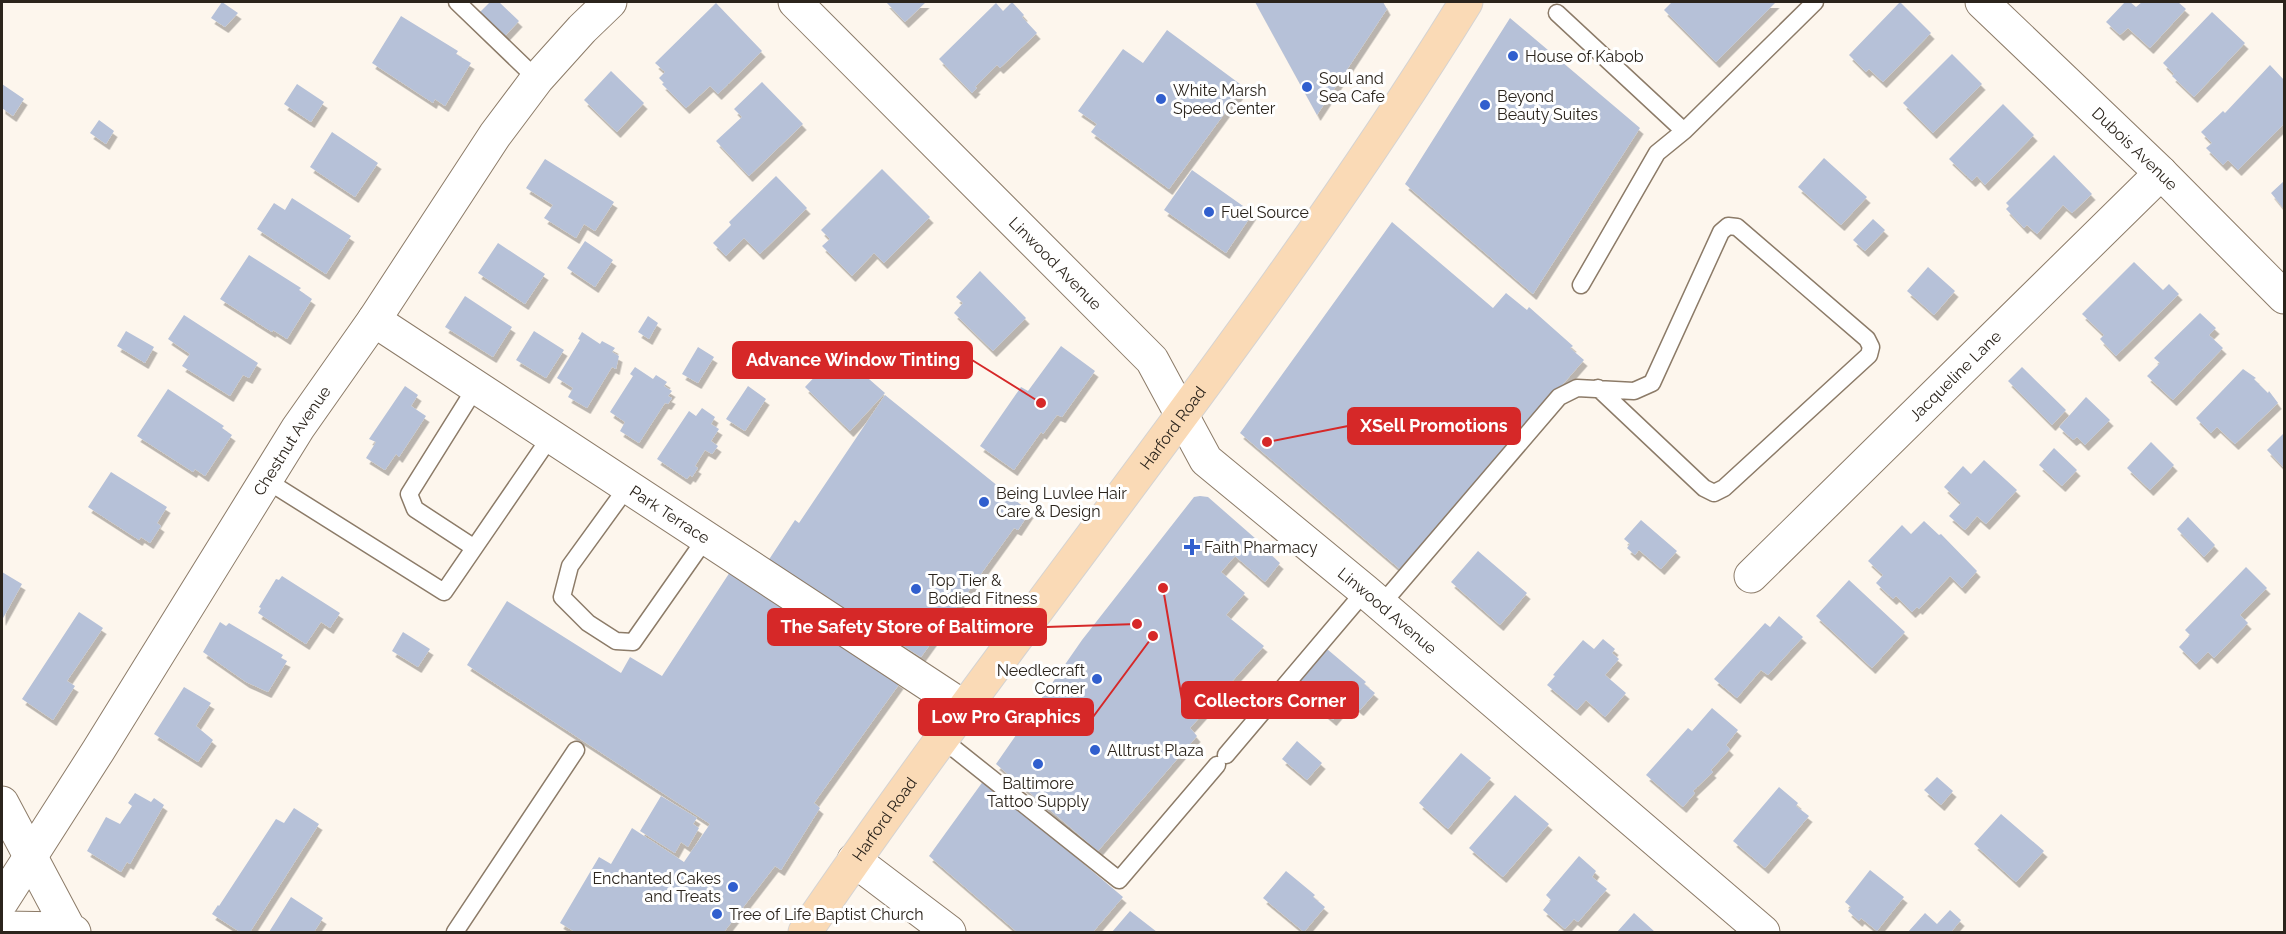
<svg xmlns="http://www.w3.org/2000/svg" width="2286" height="934" font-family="Raleway,sans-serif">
	<defs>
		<filter id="shadow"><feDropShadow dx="3.5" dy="6" stdDeviation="0" flood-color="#0004"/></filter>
	</defs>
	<rect width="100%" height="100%" fill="#fdf6ed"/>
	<path fill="#b6c1d8" filter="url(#shadow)" d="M222,2L238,13L225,27L211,18Z
		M490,2H499L519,21L503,38L478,14Z
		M886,2H926L905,22Z
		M1012,2L1024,15L1022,17L1037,33L1000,68L997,65L975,87L977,88L972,93L939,59L996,3L1003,11Z
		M1255,2H1383L1387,9L1317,115Z
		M1672,2H1776L1716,62L1664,10Z
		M1900,2L1931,33L1883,82L1869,69L1866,72L1849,55Z
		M2125,2H2130L2136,7L2142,2H2178L2186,9L2150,48L2128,28L2120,35L2106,22Z
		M716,3L762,51L718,94L710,86L686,108L662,84L664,83L659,78L665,72L655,63Z
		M2212,12L2245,43L2194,97L2172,76L2174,74L2163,63Z
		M401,16L458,51L456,54L471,63L445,106L435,99L433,103L372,63Z
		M1510,18L1640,128L1533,294L1405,184Z
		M1167,30L1244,87L1169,189L1091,132L1097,124L1078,111L1123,49L1143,63Z
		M1952,54L1982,84L1933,133L1903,103Z
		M2270,65L2284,80V124L2238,170L2228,160L2223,165L2206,148L2212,143L2201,132L2223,111L2225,113Z
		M611,71L644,103L617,132L584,100Z
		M762,82L803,124L749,176L716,141L742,117L734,109Z
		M2,84L24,99L13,116L2,108Z
		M297,84L324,102L311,122L284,104Z
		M2003,104L2034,135L1985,185L1977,176L1972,181L1949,159Z
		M99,120L114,131L106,144L90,133Z
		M332,132L378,163L355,197L310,167Z
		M2054,155L2092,194L2072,213L2063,205L2037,234L2027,225L2024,228L2006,209L2009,206L2006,203Z
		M1824,158L1867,197L1841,225L1798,187Z
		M545,159L614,202L595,231L584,224L576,238L544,218L553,205L526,188Z
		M882,169L930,217L884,263L874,253L852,276L822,246L830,239L821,230Z
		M1192,170L1253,213L1226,253L1164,210Z
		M776,176L807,208L760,254L744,238L726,256L713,243L731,225L729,222Z
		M2284,181V209L2271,193Z
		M292,198L351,236L326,274L257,229L274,203L285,210Z
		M1873,219L1885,230L1865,251L1853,240Z
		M1392,222L1493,308L1506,293L1527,310L1529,307L1573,346L1570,348L1584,360L1401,570L1240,433Z
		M585,241L613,260L595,287L567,268Z
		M498,243L545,274L525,304L478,273Z
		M249,255L301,288L299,290L312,299L287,339L273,330L272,332L220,299Z
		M2134,262L2163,290L2169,284L2179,294L2116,356L2100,339L2104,335L2082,314Z
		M1928,267L1955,291L1934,315L1907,291Z
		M980,271L1026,318L993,351L954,313L963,303L956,297Z
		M465,296L512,327L493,357L445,327Z
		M2200,313L2216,328L2209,335L2223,348L2173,400L2147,376L2160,363L2154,358Z
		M184,315L258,363L249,378L243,375L230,396L182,366L190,354L168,339Z
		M648,316L658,323L649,339L638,332Z
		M126,331L154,347L145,363L117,346Z
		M534,331L564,350L546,378L516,360Z
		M582,332L600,344L602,341L615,348L612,352L619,356L616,369L612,367L587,408L568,397L573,388L557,378L580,340L578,339Z
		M1061,346L1095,371L1062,417L1057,415L1043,434L1041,432L1014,470L980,446L1021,387L1028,391Z
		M698,347L714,357L698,383L682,374Z
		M838,352L885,393L850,431L805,387Z
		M635,367L653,379L656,375L667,382L664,386L672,391L668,396L672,398L668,404L665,403L639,443L620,431L625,422L610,412L633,376L630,374Z
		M2022,367L2066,410L2052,425L2008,381Z
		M2243,369L2256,378L2254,379L2268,393L2269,391L2278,403L2235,444L2217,427L2211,433L2196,418Z
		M405,386L418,395L411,406L426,416L399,457L396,454L385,470L366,458L376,442L369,439Z
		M748,386L766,399L745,431L726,419Z
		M168,389L224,426L222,428L232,435L205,476L195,469L193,472L137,436Z
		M885,395L1030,512L1018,530L1014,528L921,657L768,561L795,520L799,523Z
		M2086,397L2110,420L2085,445L2077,437L2073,440L2059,427Z
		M702,408L715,417L711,424L719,429L711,441L718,446L712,454L705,450L695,466L698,468L692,477L690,475L687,479L657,459L689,411L696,416Z
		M2284,433V468L2267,450Z
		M2151,442L2174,465L2150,490L2127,468Z
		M2054,448L2077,470L2062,486L2039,465Z
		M1984,460L2017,490L1986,524L1977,516L1965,530L1949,516L1961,503L1944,487L1963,466L1971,474Z
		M111,472L167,507L157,523L161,526L150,543L141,537L139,540L88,507Z
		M1200,496L1208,497L1272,553L1270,554L1280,563L1265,582L1235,556L1221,572L1245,593L1226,615L1264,646L1190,728L1197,736L1098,851L996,764L1082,640L1194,497Z
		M2188,517L2215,545L2204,557L2177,529Z
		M1641,520L1677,551L1661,569L1639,550L1635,555L1627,548L1630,544L1624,539Z
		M1924,521L1939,535L1941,534L1977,571L1962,588L1950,576L1919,609L1917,607L1912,612L1896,596L1893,599L1876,583L1883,575L1868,561L1902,525L1911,534Z
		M1478,551L1527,593L1500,625L1451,582Z
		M2246,567L2267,588L2240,615L2248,623L2214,658L2208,652L2196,664L2179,647L2190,635L2185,630Z
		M2,572L22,584L2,620Z
		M730,572L900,683L814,803L820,808L781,870L775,866L724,932H575L560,923L599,857L611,864L632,828L684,862L710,824L467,665L507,601L621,673L630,657L662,676Z
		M282,576L340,613L330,628L321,622L306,644L258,613L261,608L259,607L276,579L279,580Z
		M1849,580L1905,632L1872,668L1816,616Z
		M79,612L103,628L67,681L75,686L53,720L22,699Z
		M1779,616L1803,637L1768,675L1761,670L1737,698L1714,679L1765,623L1770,627Z
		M220,622L226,626L229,623L283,655L281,658L287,661L268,692L246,682L203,652Z
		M403,632L430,649L418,667L392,651Z
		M1603,639L1615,649L1612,653L1619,659L1605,675L1626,693L1605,717L1586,700L1577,710L1547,685L1555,676L1553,675L1583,640L1594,649Z
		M1327,649L1366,682L1364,684L1375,693L1360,710L1349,701L1333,720L1315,705L1310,711L1292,695L1297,690L1294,687Z
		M184,687L211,703L196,726L213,740L198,762L154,734Z
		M1712,708L1738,730L1726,745L1730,749L1711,770L1713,772L1693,791L1695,793L1683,807L1646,775L1688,728L1692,731Z
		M1297,741L1322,763L1307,780L1282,759Z
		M1461,753L1491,778L1448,829L1419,803Z
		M1937,777L1953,791L1941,805L1924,790Z
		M984,780L1123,897L1093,932H1017L929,856Z
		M1779,787L1798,803L1796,806L1809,816L1765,868L1733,841Z
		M135,793L151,802L154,798L164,805L130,864L127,862L121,872L87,851L106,817L120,824L132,806L128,803Z
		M1515,795L1549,824L1503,877L1469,848Z
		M661,796L697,818L693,824L699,828L688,847L681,842L675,853L640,831Z
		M294,808L319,824L250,932H240L212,914L218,905L219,906L276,819L284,823Z
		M2001,814L2044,851L2016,882L1974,844Z
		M1579,856L1596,871L1592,877L1607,889L1578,922L1574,919L1565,929L1543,910L1551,900L1546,895Z
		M1870,870L1904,897L1877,931L1861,918L1859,921L1848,911L1851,907L1845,902Z
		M1286,871L1315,895L1313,897L1325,907L1304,932L1263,898Z
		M291,897L323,918L314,932H269Z
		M1950,910L1961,920L1951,932H1908L1925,913L1937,924Z
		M1130,911L1157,932H1112Z
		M1634,913L1655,932H1617Z"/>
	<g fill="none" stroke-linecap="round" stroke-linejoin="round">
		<defs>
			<path id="lane" d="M457,2L537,79
				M1557,13L1684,131
				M1581,285L1657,153L1684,131L1815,2
				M266,480L444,592L551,436
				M628,486L570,566L562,597L588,623L616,641L633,642L706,538
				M473,547L415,509L409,494L476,387
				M1381,605L1559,397L1577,388L1634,391L1652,383L1721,232L1728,226L1737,227L1867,339L1871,347L1869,355L1724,488L1714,493L1704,488L1598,388
				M942,739L1119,880L1217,765
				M1226,755L1365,591
				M455,932L576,750"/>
			<g id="street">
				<path id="s1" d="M795,2L1152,360L1206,460L1365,591L1763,932"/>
				<path id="s2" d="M1982,2L2161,173L2284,297"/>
				<path id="s3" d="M374,320L965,708"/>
				<path id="s4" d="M1751,576L2161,173"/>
				<path d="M854,860L949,932"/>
				<path id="s5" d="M2,901L98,751L298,428L374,320L495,135L537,79L582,29L610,2"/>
			</g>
			<path id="secondary" d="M2,803L69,929L74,932
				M2,928L69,929"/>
			<g id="primary">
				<path id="s6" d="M805,932C1019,618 1266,326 1466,2"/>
			</g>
		</defs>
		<use href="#lane" stroke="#8c7b68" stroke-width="19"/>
		<use href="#street" stroke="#8c7b68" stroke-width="35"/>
		<use href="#secondary" stroke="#8c7b68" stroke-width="35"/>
		<use href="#primary" stroke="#d5d3d2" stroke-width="35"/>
		<use href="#lane" stroke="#fff" stroke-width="16"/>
		<use href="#street" stroke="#fff" stroke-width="33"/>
		<use href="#secondary" stroke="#fff" stroke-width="33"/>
		<use href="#primary" stroke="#fadab6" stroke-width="33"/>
	</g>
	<g fill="#315fce" stroke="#fff" stroke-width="2">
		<circle cx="1513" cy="56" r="6"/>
		<circle cx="1307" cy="87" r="6"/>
		<circle cx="1161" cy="99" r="6"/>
		<circle cx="1485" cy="105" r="6"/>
		<circle cx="1209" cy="212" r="6"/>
		<circle cx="984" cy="502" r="6"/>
		<path d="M1189 538h6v6h6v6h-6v6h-6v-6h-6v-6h6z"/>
		<circle cx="916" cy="589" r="6"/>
		<circle cx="1097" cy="679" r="6"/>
		<circle cx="1095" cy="750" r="6"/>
		<circle cx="1038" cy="764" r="6"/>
		<circle cx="733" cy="887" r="6"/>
		<circle cx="717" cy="914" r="6"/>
	</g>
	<g text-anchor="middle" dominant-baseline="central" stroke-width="6" stroke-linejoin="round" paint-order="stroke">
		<g font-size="16" fill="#2b241c" stroke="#fff" text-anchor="start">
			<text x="1525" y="56">House of Kabob</text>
			<text x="1319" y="78">Soul and<tspan x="1319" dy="18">Sea Cafe</tspan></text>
			<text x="1173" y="90">White Marsh<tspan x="1173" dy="18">Speed Center</tspan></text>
			<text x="1497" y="96">Beyond<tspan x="1497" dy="18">Beauty Suites</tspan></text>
			<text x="1221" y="212">Fuel Source</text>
			<text x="996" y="493">Being Luvlee Hair<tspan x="996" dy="18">Care &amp; Design</tspan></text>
			<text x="1204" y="547">Faith Pharmacy</text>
			<text x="928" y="580">Top Tier &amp;<tspan x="928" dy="18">Bodied Fitness</tspan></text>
			<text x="1085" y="670" text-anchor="end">Needlecraft<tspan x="1085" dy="18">Corner</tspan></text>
			<text x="1107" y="750">Alltrust Plaza</text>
			<text x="1038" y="783" text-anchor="middle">Baltimore<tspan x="1038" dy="18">Tattoo Supply</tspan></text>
			<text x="721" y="878" text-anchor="end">Enchanted Cakes<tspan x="721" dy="18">and Treats</tspan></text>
			<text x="729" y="914">Tree of Life Baptist Church</text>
		</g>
		<g font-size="16" fill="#2b241c" stroke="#fff">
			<text stroke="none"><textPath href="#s2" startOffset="212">Dubois Avenue</textPath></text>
			<text stroke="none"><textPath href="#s1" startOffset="369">Linwood Avenue</textPath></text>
			<text stroke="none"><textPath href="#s4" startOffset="286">Jacqueline Lane</textPath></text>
			<text stroke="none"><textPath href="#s6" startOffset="624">Harford Road</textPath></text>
			<text stroke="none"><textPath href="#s5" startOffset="544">Chestnut Avenue</textPath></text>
			<text stroke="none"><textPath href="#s3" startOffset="354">Park Terrace</textPath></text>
			<text stroke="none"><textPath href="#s1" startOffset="855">Linwood Avenue</textPath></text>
			<text stroke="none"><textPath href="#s6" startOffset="138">Harford Road</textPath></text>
		</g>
	</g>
	<path fill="none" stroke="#d62828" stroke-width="2" d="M1041 403L972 360M1267 442L1348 426M1137 624L1046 627M1163 588L1182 700M1153 636L1093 717"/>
	<g fill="#d62828" stroke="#fff" stroke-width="2">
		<circle cx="1041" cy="403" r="6"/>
		<circle cx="1267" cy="442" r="6"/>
		<circle cx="1137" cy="624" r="6"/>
		<circle cx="1163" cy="588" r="6"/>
		<circle cx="1153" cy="636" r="6"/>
	</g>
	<g fill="#d62828" stroke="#d62828" stroke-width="2">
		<rect x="733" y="342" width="239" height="36" rx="6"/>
		<rect x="1348" y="408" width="172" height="36" rx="6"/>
		<rect x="768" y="609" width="278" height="36" rx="6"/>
		<rect x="1182" y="682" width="176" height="36" rx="6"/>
		<rect x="919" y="699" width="174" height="36" rx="6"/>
	</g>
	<g font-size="18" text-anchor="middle" font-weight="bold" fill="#fff">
		<text x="853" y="366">Advance Window Tinting</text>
		<text x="1434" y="432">XSell Promotions</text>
		<text x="907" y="633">The Safety Store of Baltimore</text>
		<text x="1270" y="707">Collectors Corner</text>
		<text x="1006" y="723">Low Pro Graphics</text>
	</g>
	<rect width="2286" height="934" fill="none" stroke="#2b241c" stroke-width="6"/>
</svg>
